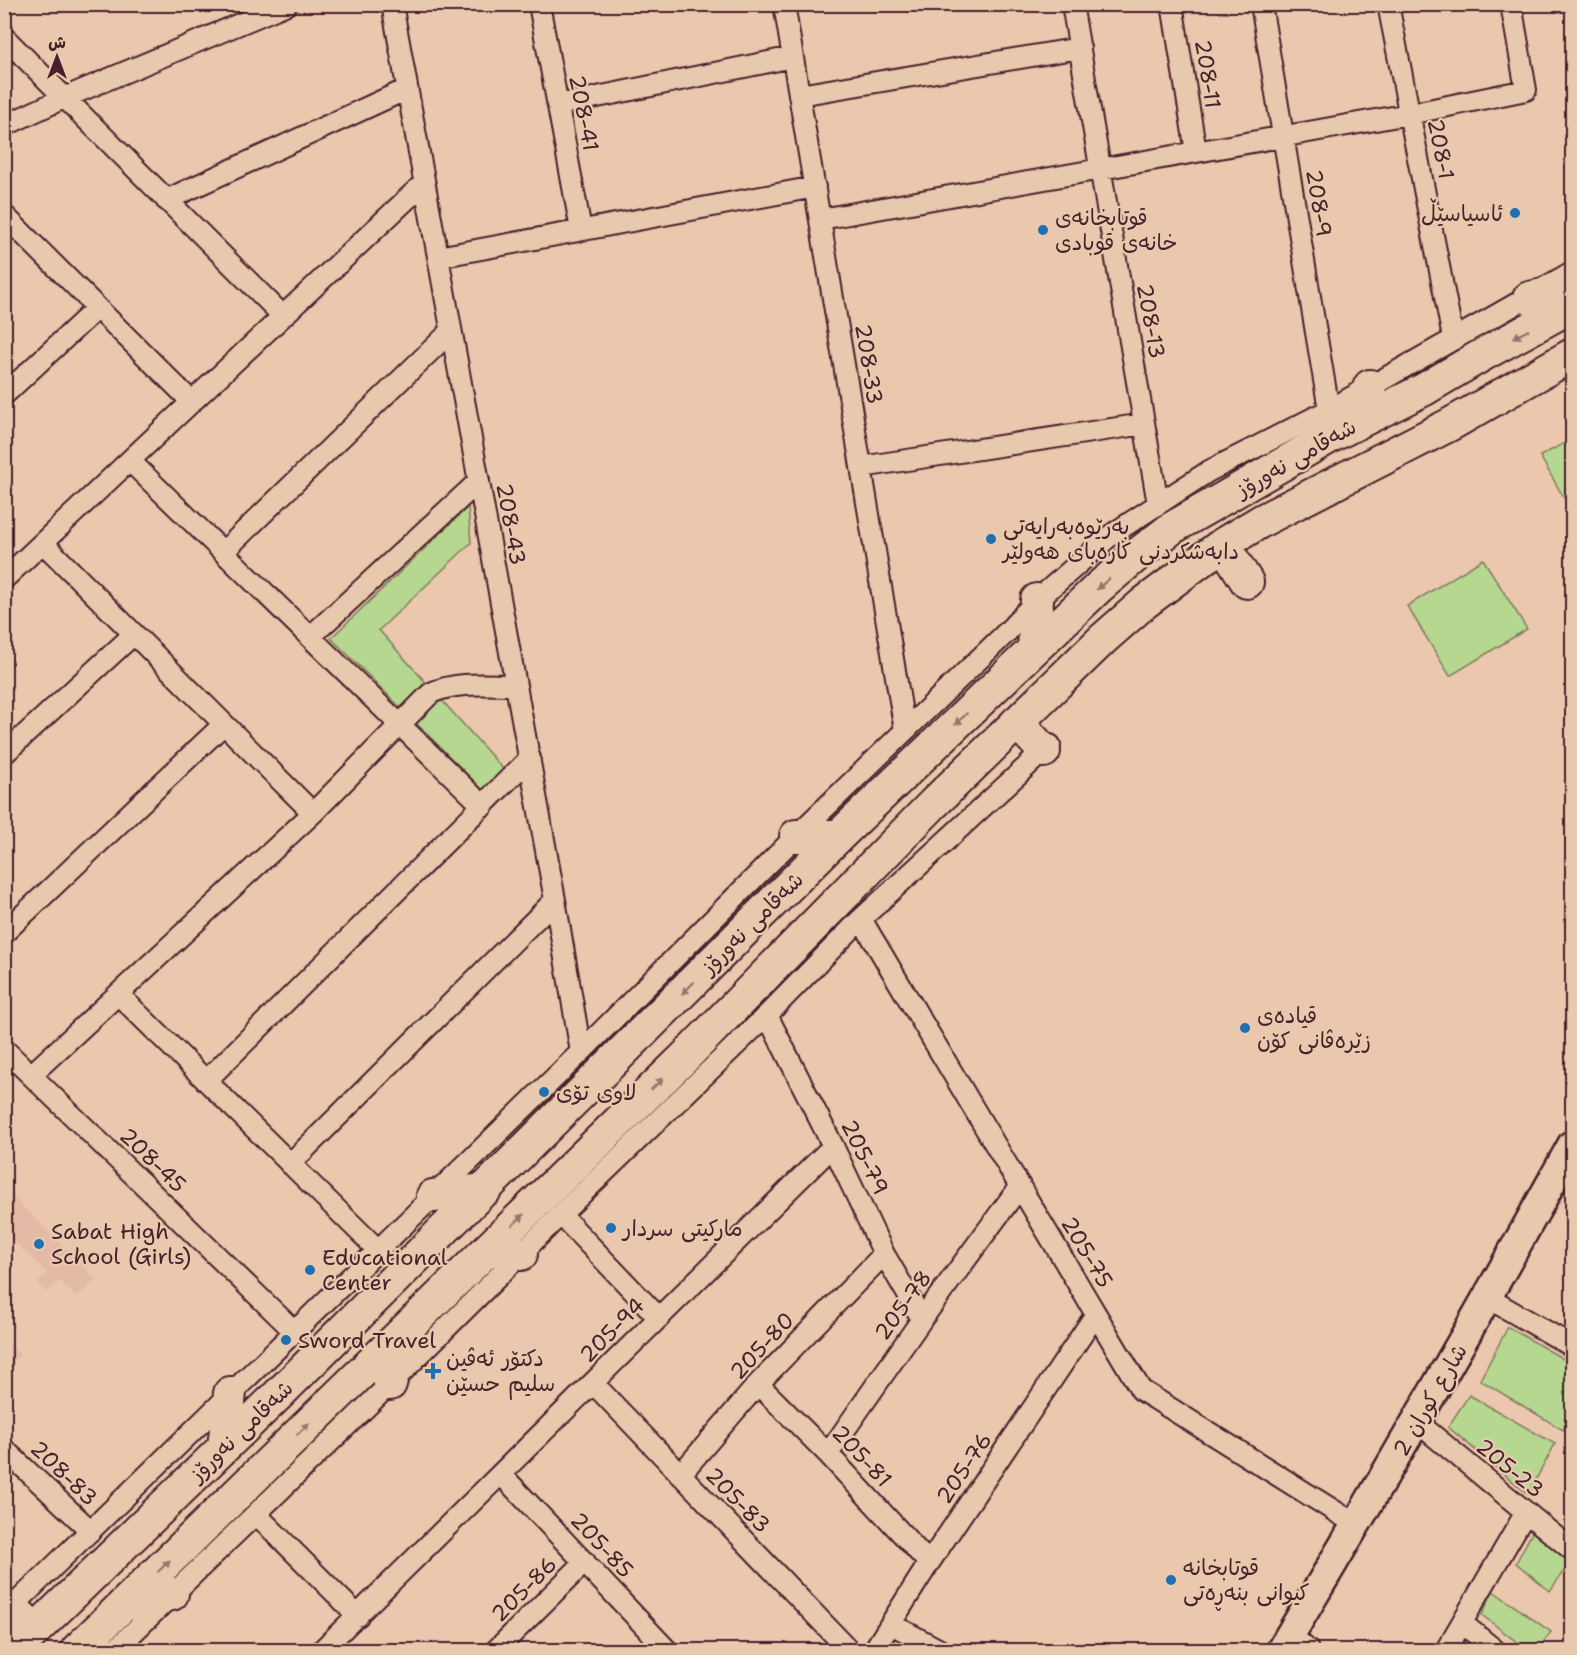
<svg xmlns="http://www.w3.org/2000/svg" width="1577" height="1655" font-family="'Shantell Sans','Playpen Sans Arabic',sans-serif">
	<rect width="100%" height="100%" fill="#eac7ad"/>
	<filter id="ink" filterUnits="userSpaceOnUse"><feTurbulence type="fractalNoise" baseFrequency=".0167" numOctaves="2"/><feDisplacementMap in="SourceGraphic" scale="12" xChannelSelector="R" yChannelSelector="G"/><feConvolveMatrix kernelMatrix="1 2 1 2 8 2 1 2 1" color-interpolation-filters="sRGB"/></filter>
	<g filter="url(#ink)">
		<path fill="#e3baa5" d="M9,1193L96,1279L77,1298L59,1280L47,1292L37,1283L47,1273L13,1240L5,1248V1198Z
			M5,1339L20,1355L5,1370Z"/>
		<path fill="#b6d790" stroke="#807b5e" stroke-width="1.5" d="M1572,439V512L1540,456Z
			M468,507L471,543L379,630L505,771L484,791L331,638Z
			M1483,559L1527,629L1450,676L1407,606Z
			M1508,1327L1572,1364V1414L1563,1430L1480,1380Z
			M1469,1395L1555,1444L1528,1494L1448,1427Z
			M1534,1529L1572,1559L1550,1591L1516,1563Z
			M1493,1591L1551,1632L1537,1650H1527L1482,1615Z"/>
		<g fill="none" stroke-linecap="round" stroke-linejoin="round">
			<defs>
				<path id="street" d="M392,4L555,900L581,1052
					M539,4L581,230
					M784,4L905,731
					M1072,4L1158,504
					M1172,4L1196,152
					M1261,4L1329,410
					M1388,4L1453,338
					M4,37L283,316
					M799,95L1080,48
					M558,105L793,57
					M4,126L66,97L287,4
					M166,200L407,89
					M4,215L192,402
					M821,219L1409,114L1526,90L1511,4
					M438,257L815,187
					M4,395L97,308
					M130,461L483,806
					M861,467L1144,424
					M43,543L313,813
					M223,552L451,331
					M4,579L424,183
					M310,637L479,481
					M4,754L134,634
					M861,919L1141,1390L1357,1525
					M4,933L224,724
					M118,994L377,1249
					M767,1015L833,1146L884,1254L922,1319
					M4,1049L294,1331
					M31,1075L313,813L431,693C457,681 488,685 516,685
					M206,1081L530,758
					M290,1164L555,900
					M561,1215L659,1318
					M1488,1298L1572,1346
					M593,1383L849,1650
					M758,1384L828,1454L929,1563
					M1417,1422L1572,1550
					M4,1449L91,1531
					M828,1454L922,1319L1020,1186
					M501,1474L667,1650
					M680,1475L758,1384L884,1254
					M256,1514L358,1616
					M4,1615L581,1052L796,836L1008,631L1037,600L1111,535L1209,471L1329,410L1572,272
					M1462,1623L1495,1650
					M891,1624L940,1650
					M1291,1635L1308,1650
					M115,1650L390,1384L556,1219L767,1015L861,919L1050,745
					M322,1650L833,1146
					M496,1650L585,1562
					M874,1650L929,1563L1096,1314
					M1446,1650L1526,1512"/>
				<path id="secondary" d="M1281,1650C1381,1484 1478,1316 1572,1145"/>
				<path id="primary" d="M1529,298L1572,289
					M1353,425L1370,386
					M1223,544L1247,582
					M1034,649L1037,600
					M1017,722L1044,751
					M796,836H839
					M433,1196L485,1190
					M488,1249L521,1254
					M390,1384L404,1331
					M224,1447L230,1393
					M124,1605L172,1594
					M12,1608L36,1630
					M15,1650L279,1394L839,836L1099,587L1138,554L1172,528L1333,435L1423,390L1484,354L1572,306
					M77,1650L682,1060L933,804L1103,639L1144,603L1223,544L1263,520L1451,424L1572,355"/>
			</defs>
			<use href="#street" stroke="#4a1f2b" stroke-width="24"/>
			<use href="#secondary" stroke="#4a1f2b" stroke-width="33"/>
			<use href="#primary" stroke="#4a1f2b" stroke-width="36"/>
			<use href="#street" stroke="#e7caae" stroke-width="20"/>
			<use href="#secondary" stroke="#e7caae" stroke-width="28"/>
			<use href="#primary" stroke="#e7caae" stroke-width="32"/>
		</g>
		<defs><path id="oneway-solid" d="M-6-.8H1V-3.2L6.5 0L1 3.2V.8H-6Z" transform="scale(1.5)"/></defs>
		<g fill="#98746c">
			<use href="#oneway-solid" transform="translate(1521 334) rotate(152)"/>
			<use href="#oneway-solid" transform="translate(1103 584) rotate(139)"/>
			<use href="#oneway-solid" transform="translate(961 719) rotate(136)"/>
			<use href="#oneway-solid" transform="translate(688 988) rotate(135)"/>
			<use href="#oneway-solid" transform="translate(657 1084) rotate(-44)"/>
			<use href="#oneway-solid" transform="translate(518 1220) rotate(-44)"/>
			<use href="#oneway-solid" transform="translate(303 1429) rotate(-44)"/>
			<use href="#oneway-solid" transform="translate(164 1566) rotate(-44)"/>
		</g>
	</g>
	<g fill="#1f6fb2" stroke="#e7caae" stroke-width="2">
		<circle cx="1515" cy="213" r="6"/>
		<circle cx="1043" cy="230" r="6"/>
		<circle cx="991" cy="539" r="6"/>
		<circle cx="1245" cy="1028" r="6"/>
		<circle cx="544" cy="1092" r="6"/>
		<circle cx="611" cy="1228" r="6"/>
		<circle cx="39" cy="1244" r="6"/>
		<circle cx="310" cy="1270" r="6"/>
		<circle cx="286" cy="1340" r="6"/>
		<path d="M430 1362h6v6h6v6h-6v6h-6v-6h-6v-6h6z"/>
		<circle cx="1171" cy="1580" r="6"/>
	</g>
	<g text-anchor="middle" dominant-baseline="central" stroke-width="4.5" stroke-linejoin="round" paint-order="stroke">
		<g font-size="22" fill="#4a1f2b" stroke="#e7caae">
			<text transform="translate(1208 74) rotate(81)">208-11</text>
			<text transform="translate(584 113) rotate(79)">208-41</text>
			<text transform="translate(1441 149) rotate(79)">208-1</text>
			<text transform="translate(1319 203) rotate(81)">208-9</text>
			<text transform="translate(1151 321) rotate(80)">208-13</text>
			<text transform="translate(869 364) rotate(81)">208-33</text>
			<text transform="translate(1296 458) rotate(-30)">شەقامی نەورۆز</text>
			<text transform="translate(511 524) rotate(80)">208-43</text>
			<text transform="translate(752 923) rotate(-45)">شەقامی نەورۆز</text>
			<text transform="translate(865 1157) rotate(64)">205-79</text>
			<text transform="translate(153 1160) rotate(44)">208-45</text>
			<text transform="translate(1087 1252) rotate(59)">205-75</text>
			<text transform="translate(903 1305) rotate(-54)">205-78</text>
			<text transform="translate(612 1330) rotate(-45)">205-94</text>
			<text transform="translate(762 1346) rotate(-47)">205-80</text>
			<text transform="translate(1430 1400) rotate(-60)">شارع كوران 2</text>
			<text transform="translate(241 1431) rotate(-44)">شەقامی نەورۆز</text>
			<text transform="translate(862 1456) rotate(47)">205-81</text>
			<text transform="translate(964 1468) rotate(-56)">205-76</text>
			<text transform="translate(1510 1468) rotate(39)">205-23</text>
			<text transform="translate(64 1473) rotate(44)">208-83</text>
			<text transform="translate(738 1500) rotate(46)">205-83</text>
			<text transform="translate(602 1545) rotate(47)">205-85</text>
			<text transform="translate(524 1589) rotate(-45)">205-86</text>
		</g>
		<g font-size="22" fill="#4a1f2b" stroke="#e7caae" text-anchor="start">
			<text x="1503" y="213" text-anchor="end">ئاسیاسێڵ</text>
			<text x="1055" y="217">قوتابخانەی<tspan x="1055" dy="25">خانەی قوبادی</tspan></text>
			<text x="1003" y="526">بەرێوەبەرایەتی<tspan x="1003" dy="25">دابەشکردنی کارەبای هەولێر</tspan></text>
			<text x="1257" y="1015">قیادەی<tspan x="1257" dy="25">زێرەڤانی کۆن</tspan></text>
			<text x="556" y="1092">لاوی تۆی</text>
			<text x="623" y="1228">ماركيتى سردار</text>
			<text x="51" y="1231">Sabat High<tspan x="51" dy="25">School (Girls)</tspan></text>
			<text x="322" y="1257">Educational<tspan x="322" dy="25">Center</tspan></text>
			<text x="298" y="1340">Sword Travel</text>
			<text x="446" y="1358">دکتۆر ئەڤین<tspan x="446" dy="25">سلیم حسێن</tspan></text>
			<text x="1183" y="1567">قوتابخانە<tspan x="1183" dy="25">کیوانی بنەڕەتی</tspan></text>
		</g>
	</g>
	<rect width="1577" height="1655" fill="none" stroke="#e7caae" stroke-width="24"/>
	<rect x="12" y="12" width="1553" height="1631" fill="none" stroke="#4a1f2b" stroke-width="2" filter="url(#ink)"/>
	<g transform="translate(57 57)" stroke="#e7caae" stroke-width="4.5" paint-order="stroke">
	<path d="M0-4.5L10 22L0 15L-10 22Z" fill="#4a1f2b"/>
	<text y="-9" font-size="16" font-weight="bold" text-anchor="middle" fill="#4a1f2b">ش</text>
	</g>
</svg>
